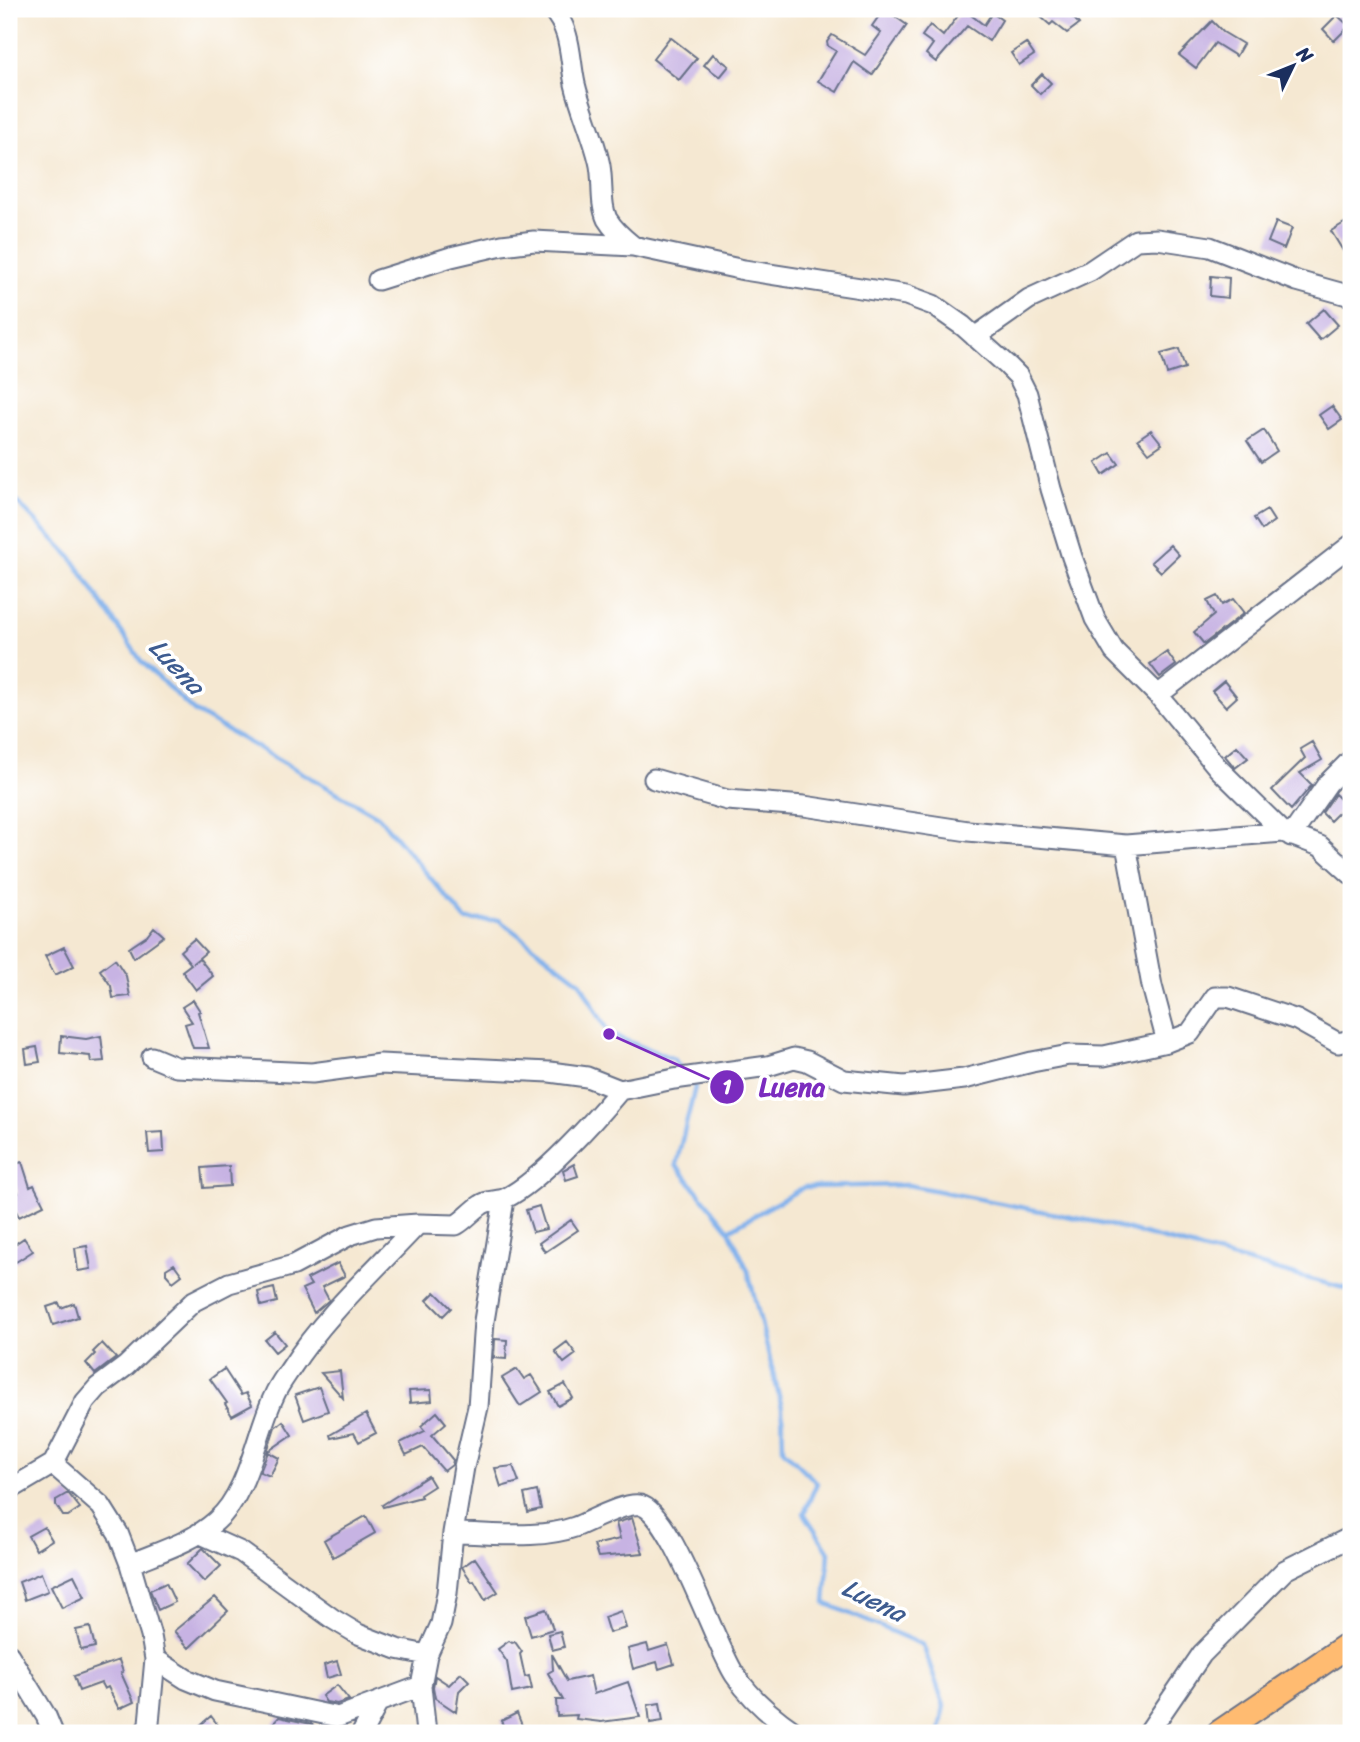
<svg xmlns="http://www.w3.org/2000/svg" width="1360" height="1742" font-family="Sriracha,sans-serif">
	<rect width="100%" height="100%" fill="#fff"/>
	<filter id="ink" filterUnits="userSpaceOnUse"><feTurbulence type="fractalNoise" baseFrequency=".0143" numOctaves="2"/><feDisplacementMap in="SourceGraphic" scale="14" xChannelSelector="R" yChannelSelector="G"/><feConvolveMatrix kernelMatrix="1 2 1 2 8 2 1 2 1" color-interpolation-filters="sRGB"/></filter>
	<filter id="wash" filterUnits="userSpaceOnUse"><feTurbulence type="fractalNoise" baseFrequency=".00686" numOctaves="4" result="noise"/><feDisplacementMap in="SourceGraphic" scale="28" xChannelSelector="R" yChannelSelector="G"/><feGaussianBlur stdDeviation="1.57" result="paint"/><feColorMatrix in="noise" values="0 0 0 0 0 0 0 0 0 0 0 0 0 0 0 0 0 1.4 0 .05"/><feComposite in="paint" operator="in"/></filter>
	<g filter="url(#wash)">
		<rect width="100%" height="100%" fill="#f5e8d2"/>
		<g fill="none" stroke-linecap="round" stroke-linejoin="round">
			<path stroke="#80b1ec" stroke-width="4.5" d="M9,494L71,557L141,661L195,712L378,816L466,920H499L580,982L609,1034L674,1059L684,1073
				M692,1083L695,1087L676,1165L729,1230L748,1271L782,1408L783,1449L817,1483L804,1513L829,1552L825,1603L923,1645L944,1706L940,1733
				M729,1230L804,1187L908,1185L1102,1223L1351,1290"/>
		</g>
		<g id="blocks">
			<path fill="#c7b3e3" d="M884,9L907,25L872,75L854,62L837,92L818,81L836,51L828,46L827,42L832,35L865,55L881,33L872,26Z
				M963,9L984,25L992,13L1002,20L989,41L967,26L936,62L926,54L933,44L922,36L930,25L943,36Z
				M1037,9H1065L1079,24L1067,33L1053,22L1050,25L1041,17L1043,14Z
				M1337,15L1349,26L1334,41L1323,29Z
				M1212,21L1223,32L1243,44L1236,56L1215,43L1196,68L1179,55Z
				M670,37L697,58L679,80L653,59Z
				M1026,43L1034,55L1019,65L1011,53Z
				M713,54L729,66L720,77L704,65Z
				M1042,74L1051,83L1040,94L1031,85Z
				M1351,219V264L1331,231Z
				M1276,222L1292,228L1284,249L1268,242Z
				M1211,276L1229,278L1228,298L1210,296Z
				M1324,309L1338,325L1320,340L1306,324Z
				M1179,349L1185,368L1167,374L1161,354Z
				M1332,406L1342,420L1329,429L1319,415Z
				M1151,430L1162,444L1149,453L1138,439Z
				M1264,430L1277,451L1261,462L1247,441Z
				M1111,453L1119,464L1103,475L1096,463Z
				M1267,510L1274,521L1262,530L1254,518Z
				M1170,545L1179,555L1161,572L1151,562Z
				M1217,596L1222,605L1233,599L1244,613L1204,644L1194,632L1214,615L1207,601Z
				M1167,652L1176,665L1160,677L1150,664Z
				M1224,681L1237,697L1226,707L1212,691Z
				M1312,742L1322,760L1300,773L1312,785L1291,810L1272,790L1305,758L1300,749Z
				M1237,746L1248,758L1235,768L1225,756Z
				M1335,794L1346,805L1330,821L1322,813Z
				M154,927L164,936L134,958L129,948L147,936Z
				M194,939L206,952L193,963L199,958L213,976L196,990L182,971L191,964L180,951Z
				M64,947L74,966L55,975L45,956Z
				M115,959L126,976L130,996L113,998L111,986L100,970Z
				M193,1000L200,1011L198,1012L209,1048H193L185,1024L192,1022L182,1007Z
				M61,1036L86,1039L101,1036L104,1061L91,1062L90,1056L60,1053Z
				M37,1047L40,1062L27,1064L25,1049Z
				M163,1132L164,1152L149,1153L147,1133Z
				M22,1162L30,1187L34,1185L44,1205L19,1217L9,1197L18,1193L9,1166Z
				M574,1164L578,1176L566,1180L563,1170Z
				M229,1166L230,1186L204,1188L202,1168Z
				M539,1206L546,1229L533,1232L526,1210Z
				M571,1220L578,1230L545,1252L539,1243Z
				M24,1238L33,1251L16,1262L9,1252V1248Z
				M87,1246L91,1269L78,1271L75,1248Z
				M338,1263L345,1276L322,1287L329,1300L314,1313L302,1289L311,1285L307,1279Z
				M174,1264L182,1275L173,1282L166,1274V1269Z
				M274,1288L277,1302L261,1306L258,1292Z
				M435,1292L451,1308L443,1316L427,1300Z
				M59,1303L61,1308L74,1303L78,1317L53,1325L47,1307Z
				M275,1332L285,1344L275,1352L265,1340Z
				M495,1339L507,1340L506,1359L494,1358Z
				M567,1342L576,1354L564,1363L555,1351Z
				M102,1343L116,1358L95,1374L86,1363L95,1354L93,1352Z
				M224,1369L241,1395L246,1393L252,1405L232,1416L225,1404L227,1403L210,1379Z
				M517,1369L524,1379L531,1375L542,1392L520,1406L502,1378Z
				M340,1371L343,1398L321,1373Z
				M565,1384L573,1398L558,1406L550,1392Z
				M319,1387L328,1411L304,1420L295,1395Z
				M431,1390L432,1401L410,1403L409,1391Z
				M437,1412L446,1423L432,1435L453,1460L452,1465L444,1471L423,1447L406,1455L400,1443L425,1431L421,1426Z
				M366,1414L376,1433L359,1442L354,1433L331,1438L330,1435Z
				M283,1421L292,1435L267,1452L275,1427Z
				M268,1452L279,1458L270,1476L260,1472Z
				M513,1466L519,1482L501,1487L495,1468Z
				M428,1476L434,1486L420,1495L421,1497L383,1507L382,1505Z
				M537,1491L541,1509L528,1512L524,1494Z
				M68,1493L80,1508L68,1516H63L56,1505V1500Z
				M366,1516L375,1533L333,1557L324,1540Z
				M632,1518L643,1553L598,1557L594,1545L620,1539L616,1523Z
				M44,1527L52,1540L36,1550L28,1536Z
				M203,1548L221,1566L204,1582L187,1564Z
				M475,1558L498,1592L485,1600L474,1581L472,1582L462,1567Z
				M41,1573L48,1591L25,1600L19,1582Z
				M74,1575L85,1597L62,1608L51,1586Z
				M166,1583L175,1602L158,1610L150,1590Z
				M215,1597L228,1611L189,1648L174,1631Z
				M546,1609L553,1629L531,1636L525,1616Z
				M621,1611L626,1628L609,1633L604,1617Z
				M90,1627L95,1647L81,1650L76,1630Z
				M560,1631L564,1647L552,1650L548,1634Z
				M509,1641L512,1643L515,1642L522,1652L520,1654L525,1677L529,1676L532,1689L512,1693L507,1662L498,1649Z
				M647,1644L649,1651L668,1645L674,1664L659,1669L657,1662L633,1669L628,1649Z
				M552,1654L567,1681L590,1676L594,1694L628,1682L640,1717L601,1722L576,1719L577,1715L557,1716L556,1700H563L548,1673L553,1670Z
				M119,1660L123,1672L121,1673L134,1702L119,1709L108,1687L104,1689L101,1683L79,1691L74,1676Z
				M337,1661L341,1674L327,1678L324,1665Z
				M461,1673L469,1681L459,1691L456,1712L435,1698L433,1687L435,1676L449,1685Z
				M337,1685L349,1700L337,1704L326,1702L322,1696Z
				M660,1703L663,1721L650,1723L648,1705Z
				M517,1713L525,1733H507L501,1721Z
				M211,1716L224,1733H191Z
				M279,1717L311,1724L323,1733H265Z"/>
		</g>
	</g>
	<g filter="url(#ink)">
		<use href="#blocks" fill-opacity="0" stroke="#677087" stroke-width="2"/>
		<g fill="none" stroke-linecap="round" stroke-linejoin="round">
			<defs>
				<path id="minor" d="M552,9C572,31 569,56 575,84C581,110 593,135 599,161C604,179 599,202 607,219C613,229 624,239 633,246
					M378,280L451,257L502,245L534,241L633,246L744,270L906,295L933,305L963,326L1008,366L1018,376L1027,394L1051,489L1072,557L1095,619L1114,651L1158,695L1218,768L1283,832L1320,846L1351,874
					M975,337L1029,299L1090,271L1136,240L1157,239L1210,247L1297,281L1351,296
					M1158,695L1351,545
					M654,779L727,800L804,806L968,831L1126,845L1283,832
					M1291,836L1328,783L1351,760
					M1126,845L1152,986L1167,1042
					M152,1057L176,1067L312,1073L380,1064L550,1072L587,1077L620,1090L674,1079L768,1066L794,1058L807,1061L844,1080L904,1086L964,1079L1032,1062L1069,1055L1104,1056L1167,1042L1190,1033L1215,997H1228L1297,1020L1338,1043L1351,1040
					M53,1464L101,1506L118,1533L130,1564
					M9,1490L53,1464L85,1402L98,1387L126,1366L194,1301L229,1283L294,1265L350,1235L376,1227L418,1224L456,1225C465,1220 472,1211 481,1205C489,1199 498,1202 506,1198C540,1181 595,1120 620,1090
					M199,1533L241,1552L333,1619L358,1634L397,1649L427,1655
					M453,1533C492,1533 538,1540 575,1527C591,1521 624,1502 640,1505C672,1512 715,1646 735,1675C751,1699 772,1717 796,1733
					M9,1655L46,1716L53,1733
					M155,1659L186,1679L215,1691L338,1717L421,1686
					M145,1733L149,1723L155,1659L151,1636L130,1564C158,1552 193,1542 216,1521C249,1493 256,1433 274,1396C278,1386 285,1377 291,1368C325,1315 375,1270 418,1224
					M362,1733L378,1703
					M426,1733L421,1686L427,1655L441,1624L447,1593L453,1533L464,1467L478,1407L484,1321L504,1200
					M1148,1733L1202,1654L1285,1570L1351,1537"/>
				<path id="major" d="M1219,1733L1351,1643"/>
			</defs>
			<use href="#minor" stroke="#677087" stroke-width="23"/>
			<use href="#major" stroke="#677087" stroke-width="28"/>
			<use href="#minor" stroke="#fff" stroke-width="19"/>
			<use href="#major" stroke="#ffbb71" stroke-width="24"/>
		</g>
	</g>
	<g text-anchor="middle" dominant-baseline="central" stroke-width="7" stroke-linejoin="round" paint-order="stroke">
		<g font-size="26" font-style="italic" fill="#3e5c90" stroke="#fff">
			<text transform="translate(177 666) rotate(46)">Luena</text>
			<text transform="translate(874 1600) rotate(26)">Luena</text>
		</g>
	</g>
	<path fill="none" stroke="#7b2cbf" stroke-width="2.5" d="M609 1034L727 1087"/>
	<g fill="#7b2cbf" stroke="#fff" stroke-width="2.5">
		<circle cx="609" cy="1034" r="7"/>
		<circle cx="727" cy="1087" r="18"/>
	</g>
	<g font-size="21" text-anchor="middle" font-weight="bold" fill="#fff">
		<text x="727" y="1094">1</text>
	</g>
	<g font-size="26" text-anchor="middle" font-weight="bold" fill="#7b2cbf" stroke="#fff" stroke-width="7" stroke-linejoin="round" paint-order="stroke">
		<text x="792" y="1096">Luena</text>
	</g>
	<rect width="1360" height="1742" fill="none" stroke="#fff" stroke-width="35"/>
	<g transform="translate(1293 66) rotate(47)" stroke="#ffffff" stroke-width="5" paint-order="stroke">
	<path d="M0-5L12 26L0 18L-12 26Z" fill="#1b2f5e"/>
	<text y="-10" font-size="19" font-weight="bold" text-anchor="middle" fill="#1b2f5e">N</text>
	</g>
</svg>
